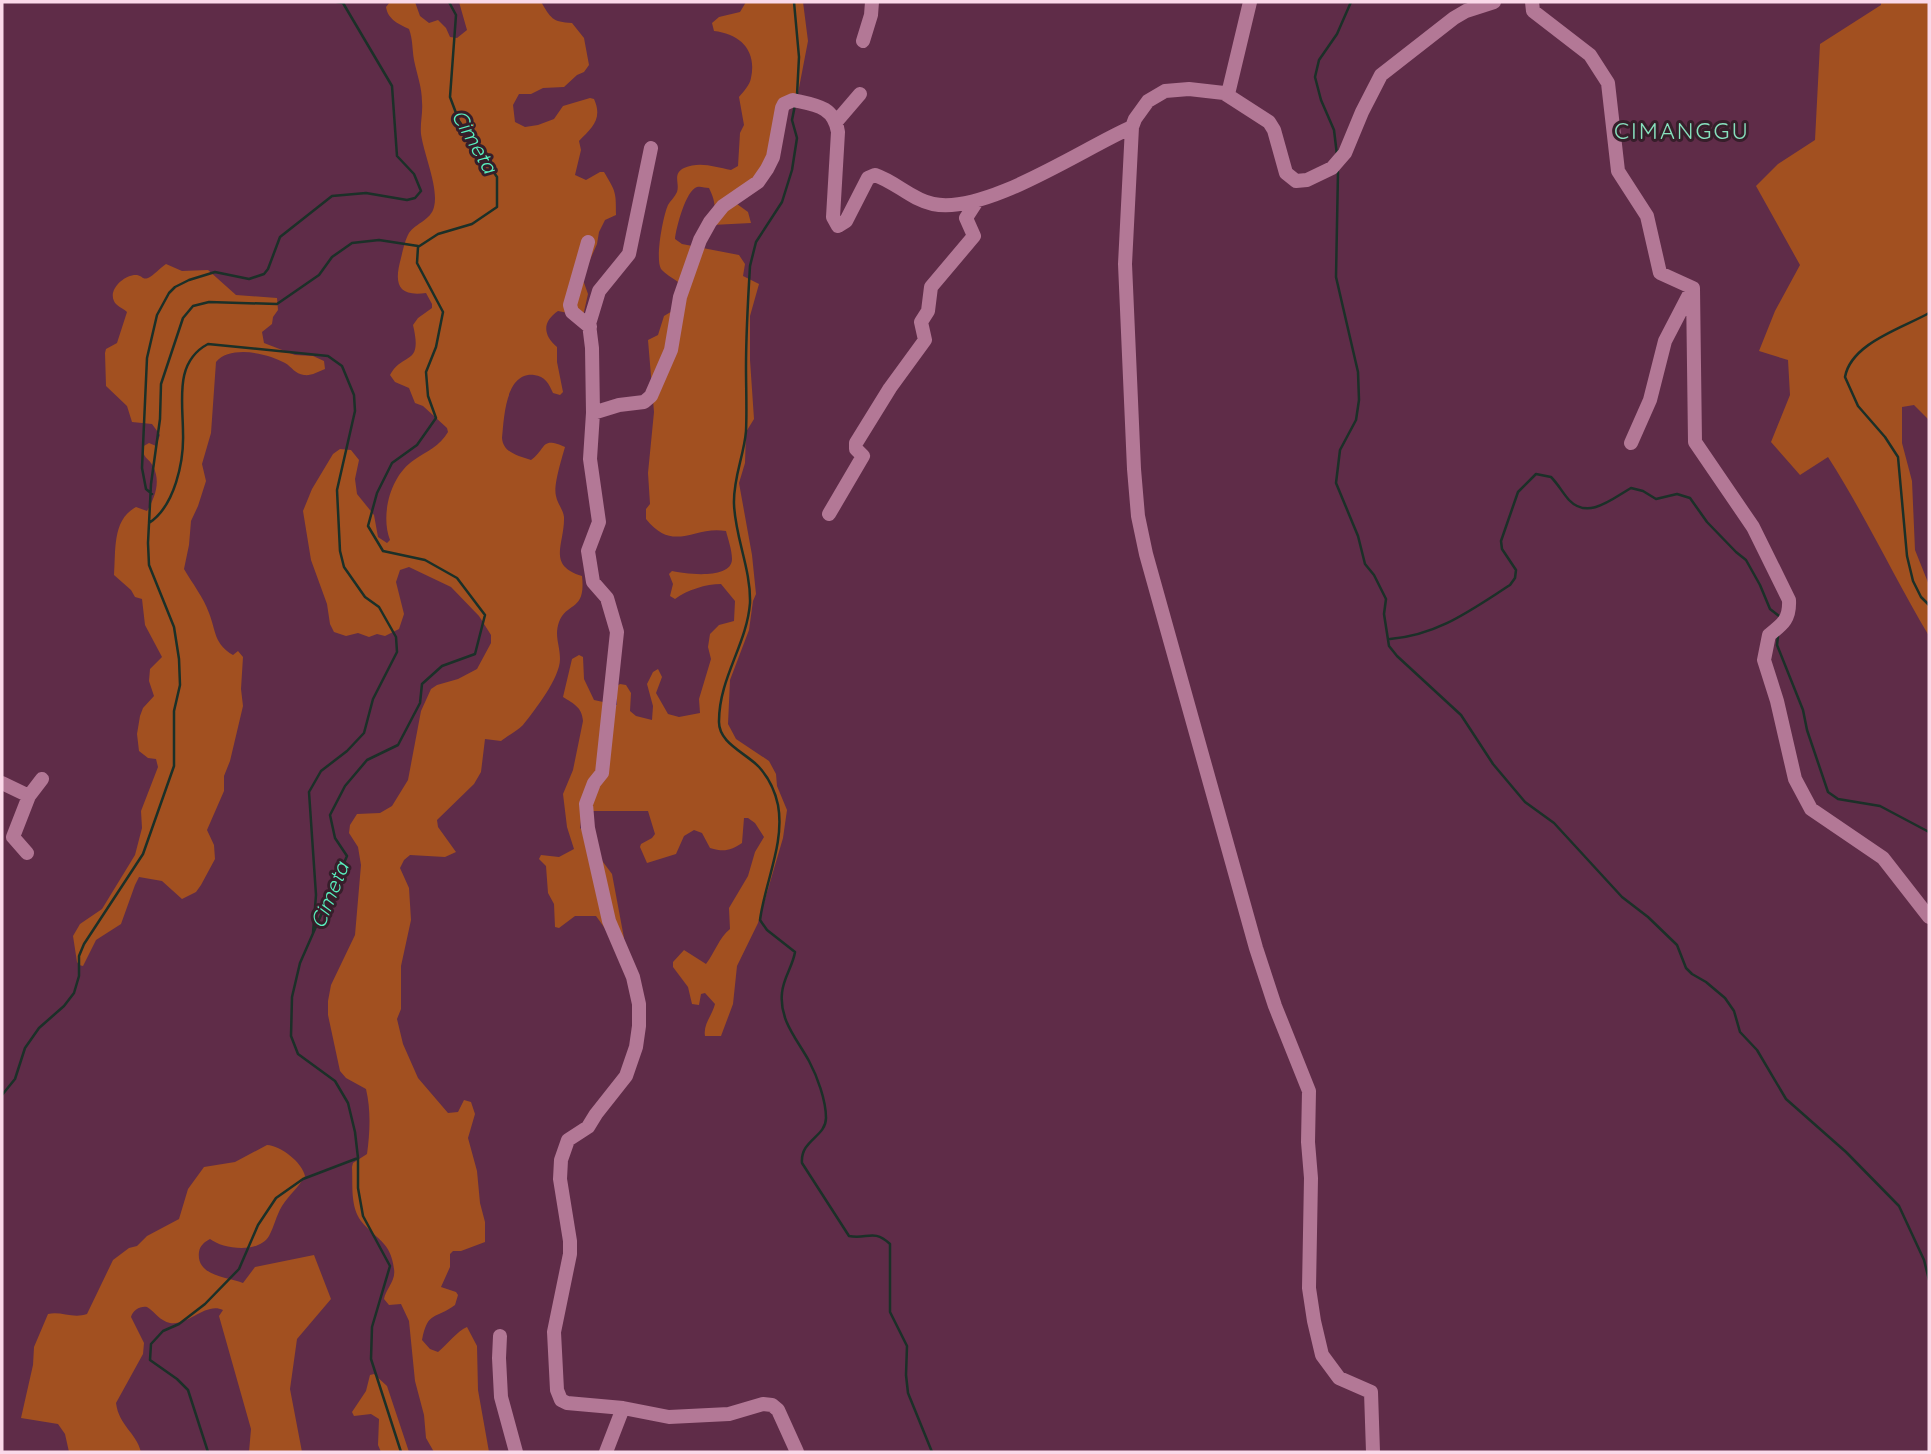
<svg xmlns="http://www.w3.org/2000/svg" width="1931" height="1454" font-family="Quicksand,sans-serif">
	<rect width="100%" height="100%" fill="#5f2c48"/>
	<path fill="#a25020" d="M390,2H415L420,16L429,23L438,20L446,28L450,37L457,38L467,30L459,2H541C551,18 552,22 572,23L584,38L589,65L584,72L577,75L564,87L543,88L531,94H519L513,105L515,122L525,127L538,125L554,119L563,106L590,98L594,99C603,119 592,128 579,141L581,150L575,175L586,180L600,172H604C616,192 616,192 616,215L605,220L599,232L597,244L585,271L583,280L588,294L583,316L558,311C542,322 543,335 557,347V362L563,392L560,395L553,393C549,384 545,376 534,375C505,372 504,419 502,438C503,453 519,456 531,460C547,449 540,436 565,447C562,458 553,486 556,496C557,503 563,509 564,517C565,544 546,565 582,576C586,612 567,601 559,622C554,636 560,645 560,659C560,678 535,710 523,725C517,731 507,736 501,741L485,739L481,772L474,784L437,820L438,827L456,852L445,857L410,855L404,860L400,868L409,888L411,920L401,966V1009L397,1019L403,1044L418,1078L448,1113L458,1112L464,1100L471,1102L475,1114L468,1138L477,1171L480,1203L485,1222V1242L461,1251H453L450,1254V1267L441,1287L456,1292L458,1295L455,1305C435,1320 428,1310 422,1340L430,1349L438,1352C447,1345 458,1330 467,1327L477,1346L478,1390L489,1452H434L426,1438L424,1415L415,1381L409,1321L401,1304L389,1305L384,1299C386,1288 396,1281 394,1269C391,1241 375,1239 361,1221C350,1206 353,1185 352,1167L353,1163L367,1154C370,1132 371,1110 366,1089L346,1078L340,1071L328,1015V1001L331,985L355,935L361,865L358,847L349,833L350,825L357,814L380,813L392,806L408,780L421,711L431,689L437,685L458,679L477,669L491,643V635L479,616L451,587L409,567L400,570L396,582L404,614L399,629L385,636L377,634L369,637L358,633L346,636L334,632L330,624L327,604L311,560L303,511L312,489L333,454L340,449L351,450L359,460L355,479L357,494L374,515L378,537L387,543L390,540C380,514 391,475 414,460C427,451 440,446 448,432L447,428L423,406L415,403L409,388L395,382L390,375C403,351 423,367 413,325L418,318L432,308V304L426,293C397,297 394,283 401,258C403,250 405,240 409,233C416,223 431,220 434,207C439,188 424,155 421,134C420,123 423,113 422,102C422,87 417,75 414,60C412,49 413,40 409,29C399,24 388,20 386,7Z
		M746,2H803L808,41L798,93L787,99L783,137L737,204L748,212L751,223L712,225C716,210 716,202 709,188C705,188 701,186 697,187C686,190 676,228 675,239L682,244L739,255L745,264L743,276L759,284L750,316V360L754,419L746,432L745,463L739,483L752,555L756,594L753,601L749,630L730,680L728,724L736,739L769,761L776,774L777,786L787,810L783,838L758,923L737,966L733,1004L721,1036H705C703,1024 712,1016 715,1004L705,993L701,994L699,1005L692,1004L688,987L673,967V962L684,950L706,964C715,952 719,938 730,929L729,908L748,876L755,852L764,837L755,823L748,818H744L742,843C730,851 724,852 710,848L702,833L694,830L684,836L676,854L647,863L640,847L641,844L652,838L655,834L648,811H582L580,828L594,840L597,854L612,874L624,938H612L596,916H575L559,928L555,927L554,904L548,893L546,866L539,859L541,855L559,857L574,849L567,827L563,794L573,770L583,721C582,707 574,704 563,697L572,659L579,655L583,657L584,679L594,700L617,705V686L620,684L626,685L631,693L630,711L636,716L652,720L653,706L647,684L653,672L658,669L662,677L656,693L668,714L679,717L700,713L699,699L711,659L708,647L710,634L719,625L734,621L735,601L721,584C706,584 687,590 675,599L670,596L673,584L669,574L672,571C685,574 732,580 732,559C732,550 728,539 726,531C694,525 674,554 646,519V509L650,504L648,473L654,412L648,340L658,335L664,316L674,310L678,282C673,278 665,274 661,269C655,259 663,216 668,205C670,201 675,197 677,192C680,183 672,174 684,168C700,161 715,167 731,170L738,166L740,133L744,125L739,97C743,92 750,85 751,78C757,50 740,34 714,31L712,23L719,17L740,12Z
		M1881,2H1929V420L1914,405L1902,407V443L1912,481L1915,550L1929,585V636C1894,577 1865,515 1828,457L1800,475L1771,442L1790,395L1788,360L1759,351L1775,311L1800,265L1756,186L1778,164L1815,140L1820,44L1881,5Z
		M166,264L182,271L208,270L236,295L277,298L278,310L273,317L272,324L262,332L264,343L295,355L313,356L324,361L325,369C318,372 311,376 304,375C295,374 292,367 285,363C268,353 230,345 216,362L211,433L202,464L206,481L198,506L191,521L189,545L184,569C192,583 204,598 209,613C216,631 214,644 233,655L238,651L243,657L241,689L243,706L230,761L224,776V791L207,830L214,845L215,859L201,885L196,892L182,899L162,881L139,877L135,885L121,924L96,940L83,966L79,965L77,962L73,936L80,924L102,909L135,855L142,828L141,811L158,767L156,759L148,758L139,751L137,734L140,716L143,708L154,696L149,681L150,669L162,657L145,625L142,599L135,597L131,590L114,575C116,550 112,520 136,507L147,511C155,497 161,482 153,466C148,457 144,460 142,447L149,443L156,446L160,435L152,424L132,422L127,406L106,386L105,353L106,349L117,343L127,312C124,309 115,305 114,301C108,289 125,274 137,275C143,276 142,280 148,278C153,276 161,267 166,264Z
		M267,1145C281,1146 302,1162 305,1176C299,1187 289,1195 282,1206C276,1216 274,1227 269,1236C258,1254 223,1249 210,1239C204,1242 200,1246 199,1252C196,1276 227,1277 243,1283L255,1267L314,1255L331,1299L297,1339L290,1389L302,1452H249L251,1429L219,1316L223,1310C205,1302 189,1326 170,1323C160,1321 155,1312 147,1307C140,1306 133,1310 131,1317L144,1343L143,1354L116,1403C119,1426 136,1432 141,1452H69L65,1434L58,1424L21,1418L33,1365L34,1347L48,1314C61,1311 73,1319 87,1314L113,1260L129,1248L137,1246L147,1236L179,1219L188,1189L204,1167L235,1162Z
		M374,1374L387,1386L409,1452H381L378,1445L379,1419L371,1414L354,1416L352,1412L366,1391L370,1375Z"/>
	<g fill="none" stroke-linecap="round" stroke-linejoin="round">
		<path stroke="#1b3028" stroke-width="2.5" d="M794,2L799,57L797,95
			M795,105L792,120L797,138L792,170L782,202L756,242L750,266C748,299 746,333 746,367C746,388 747,410 746,431C744,456 733,478 734,504C735,537 751,569 750,603C747,644 719,678 719,721C718,743 746,753 759,767C768,777 775,791 778,805C785,843 765,882 760,920L767,930L795,952C793,966 783,978 782,993C779,1020 797,1039 809,1061C817,1076 826,1100 826,1118C826,1137 800,1140 802,1163L849,1236C867,1240 873,1228 890,1244V1312L907,1346L906,1375L908,1393L932,1452
			M1337,155L1334,130L1321,100L1315,77L1319,60L1337,34L1351,2
			M1338,172L1336,277L1358,372L1359,400L1356,420L1340,450L1336,483L1358,536L1365,564L1374,575L1386,599L1384,614L1389,646L1397,656L1461,715L1493,764L1525,802L1554,823L1622,897L1648,917L1677,945L1686,968L1692,974L1706,982L1725,998L1734,1011L1740,1032L1757,1050L1786,1099L1846,1152L1899,1206L1924,1260L1929,1280
			M1929,313C1903,328 1851,343 1845,377L1858,406L1885,437L1898,457L1907,556L1913,581L1921,597L1929,605
			M152,494L146,489L142,468L147,358L157,315L169,293L175,287L189,280L215,272L249,279L264,274L268,269L280,237L332,196L366,193L407,200L415,198L421,191L414,174L397,156L392,86L343,3L337,2
			M149,523C175,506 184,461 183,433C183,401 174,362 208,344L328,356L342,366L354,395L355,411L337,490L340,551L344,567L365,597L379,607L396,637L397,652L373,699L364,733L347,751L321,771L309,792L316,895L313,933
			M1778,636L1777,645L1803,710L1807,730L1828,792L1838,799L1880,806L1929,832
			M1390,639C1438,635 1471,610 1510,585L1515,578L1516,570L1502,549L1501,541L1518,492L1536,474L1551,477C1558,484 1562,492 1569,500C1588,520 1612,499 1631,488L1643,491L1656,499L1677,494L1690,498L1707,522L1736,552L1746,560L1760,585L1770,609L1779,616
			M2,1095L15,1079L25,1048L39,1028L64,1006L74,993L79,976V956L84,944L143,854L174,766V711L180,685L179,659L174,627L149,565L148,543L151,484L160,419L161,384L183,318L193,306L209,302L277,304L319,275L332,257L352,243L379,240L418,246
			M208,1452L188,1390L177,1379L150,1360L151,1344L163,1331L179,1324L205,1304L239,1269L258,1225L276,1198L303,1179L358,1158
			M401,1452L371,1359L372,1327L390,1266L363,1216L358,1188V1158L355,1132L348,1103L335,1081L298,1054L291,1036L292,997L300,963L347,856L335,838L330,815L345,786L367,760L398,745L420,703L422,684L442,666L475,654L485,615L457,578L425,560L383,551L368,526L377,493L392,463L417,445L436,418L428,396L426,372L436,347L443,312L417,263L418,247L438,234L472,224L497,207V177L459,121L450,97L456,15L449,2"/>
		<path stroke="#b37896" stroke-width="14" d="M1532,2L1533,11L1590,55L1608,83L1618,171L1647,216L1660,273L1693,288L1695,442L1753,527L1789,600C1790,619 1783,624 1769,635L1764,660L1777,701L1795,779L1811,809L1883,858L1929,917
			M863,41L871,15L872,2
			M1228,94L1250,2
			M836,122L860,94
			M588,242L570,305L572,312L590,327
			M593,413L592,348L589,324L599,291L629,254L651,148
			M1631,443L1650,400L1665,341L1692,289
			M829,514L863,456L856,449V443L890,388L925,340L921,322L928,311L931,287L974,236L966,218L977,201
			M2,783L29,796L42,779
			M27,853L13,837L29,796
			M500,1336L499,1358L501,1397L516,1452
			M606,1452L623,1408
			M797,1452L778,1410L772,1405L763,1404L729,1414L669,1417L623,1408L567,1403L561,1400L557,1390L554,1332L570,1254V1241L560,1179L561,1160L568,1140L588,1127L596,1114L626,1076L636,1047L639,1026V1004L633,977L609,921L588,828L586,804L594,783L602,773L617,632L607,598L593,582L588,551L599,522L590,459L593,413L619,405L644,402L651,396L671,350L680,297L700,240L710,222L723,206L758,182L767,169L773,157L782,108L784,104L793,100C815,105 834,106 838,132L833,217L838,226L846,221L868,178L875,175C896,182 912,200 933,204C986,215 1082,149 1132,127
			M1373,1452L1371,1392L1339,1378L1322,1355L1314,1321L1309,1288L1311,1178L1308,1142L1309,1091L1275,1006L1256,948L1146,554L1138,516L1134,469L1125,264L1132,127L1135,119L1148,101L1165,91L1189,89L1224,93L1269,122L1274,130L1286,173L1296,181L1307,180L1332,168L1345,153L1362,112L1381,75L1454,18L1466,11L1494,2"/>
	</g>
	<g text-anchor="middle" dominant-baseline="central" stroke-width="6" stroke-linejoin="round" paint-order="stroke">
		<g font-size="21" font-style="italic" fill="#59f2bf" stroke="#361e2a">
			<text transform="translate(475 141) rotate(60)">Cimeta</text>
			<text transform="translate(329 895) rotate(-68)">Cimeta</text>
		</g>
		<g font-size="23" letter-spacing="2" fill="#87e1be" stroke="#361e2a">
			<text x="1682" y="130">CIMANGGU</text>
		</g>
	</g>
	<rect width="1931" height="1454" fill="none" stroke="#fad9e9" stroke-width="7"/>
</svg>
